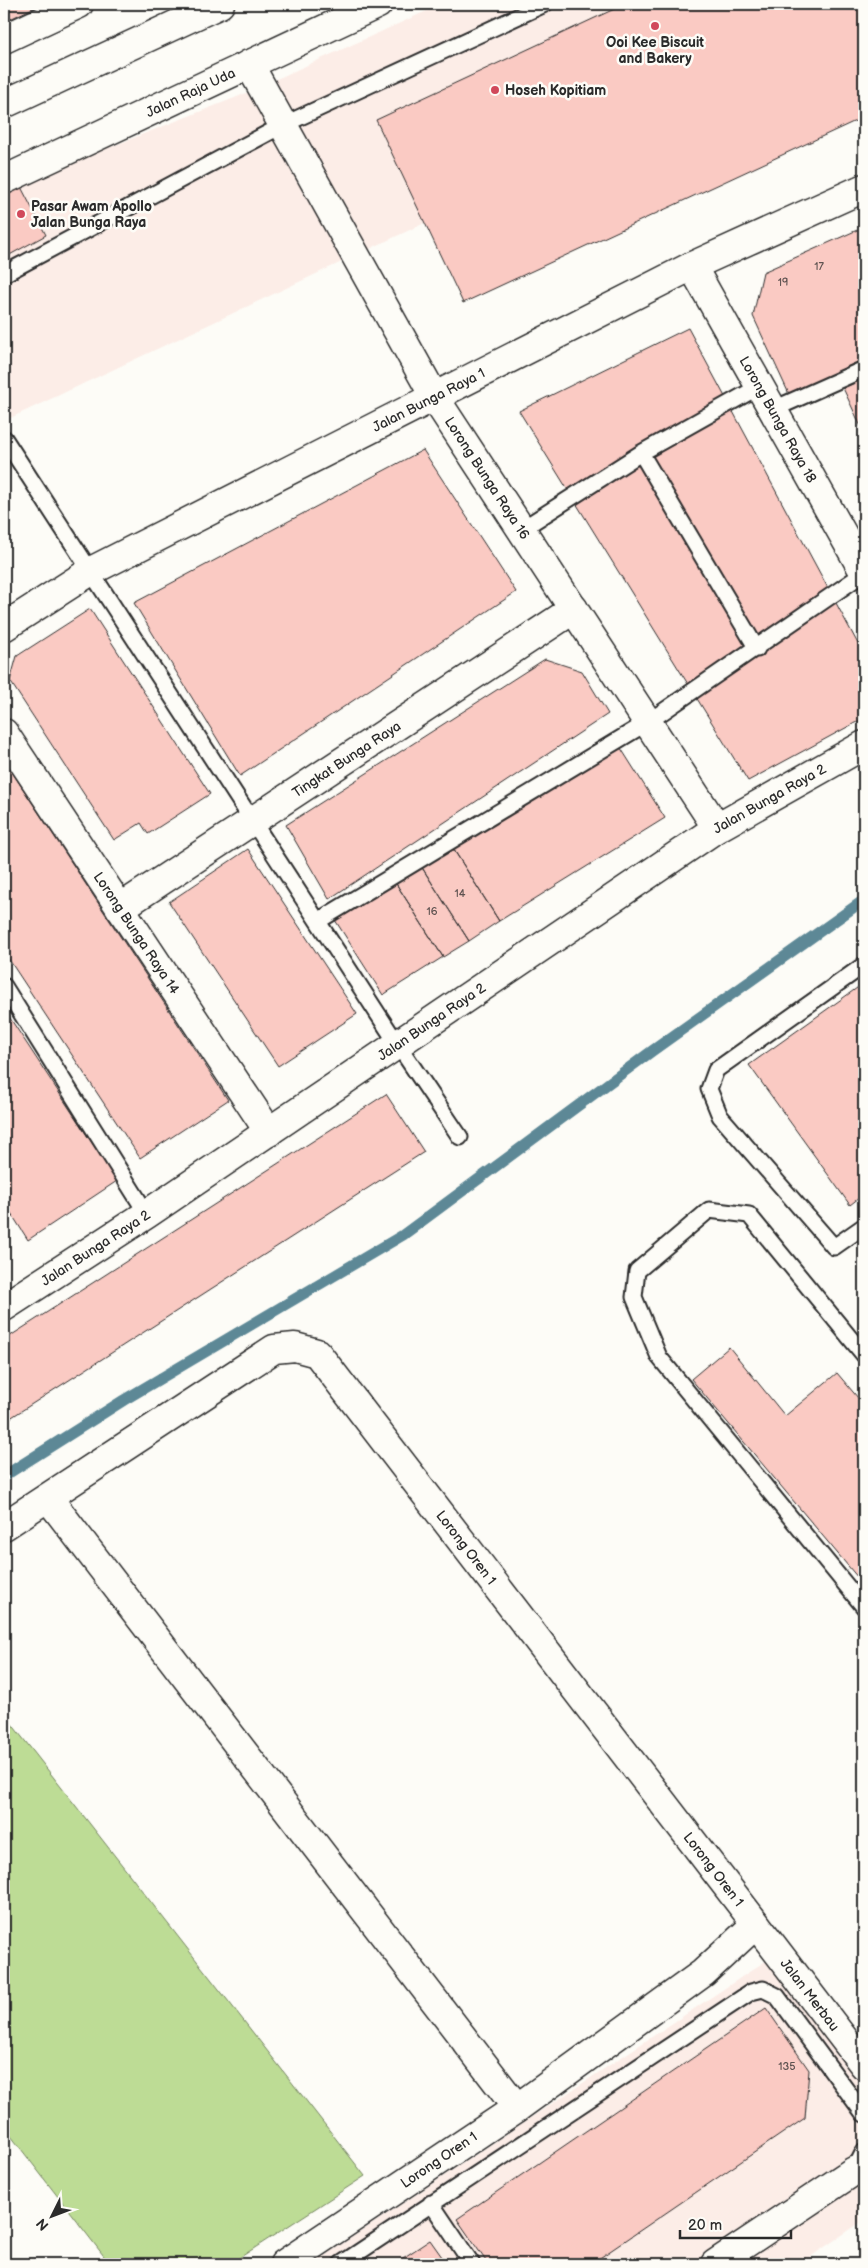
<svg xmlns="http://www.w3.org/2000/svg" width="868" height="2268" font-family="'Balsamiq Sans',sans-serif">
	<rect width="100%" height="100%" fill="#fdfcf7"/>
	<filter id="ink" filterUnits="userSpaceOnUse"><feTurbulence type="fractalNoise" baseFrequency=".02" numOctaves="2"/><feDisplacementMap in="SourceGraphic" scale="10" xChannelSelector="R" yChannelSelector="G"/><feConvolveMatrix kernelMatrix="1 2 1 2 8 2 1 2 1" color-interpolation-filters="sRGB"/></filter>
	<g filter="url(#ink)">
		<path fill="#fcede7" d="M442,4H864V16L4,421V192L22,182L237,97Z
			M773,1956L864,2082V2220L800,2264H312Z"/>
		<path fill="#bddc95" stroke="#748460" d="M4,1714L365,2176L230,2264H110L4,2127Z"/>
		<g fill="none" stroke-linecap="round" stroke-linejoin="round">
			<path stroke="#5d8896" stroke-width="11" d="M4,1476L124,1400L403,1235L652,1051L864,900"/>
		</g>
		<path fill="#facac3" stroke="#2b2b2b" d="M4,4H41L4,22Z
			M625,4H864V117L463,303L376,120Z
			M20,185L46,235L4,258V194Z
			M864,227V359L789,394L753,316L763,272Z
			M688,328L864,655V718L748,781L519,411Z
			M864,379V433L843,388Z
			M423,450L516,592L240,776L134,603Z
			M90,609L210,794L148,834L141,823L114,840L10,681L17,656Z
			M545,659L582,671L608,714L329,899L286,825Z
			M617,742L665,818L499,921L452,847Z
			M4,760L228,1100L140,1158L4,952Z
			M452,847L499,921L469,941L421,866Z
			M248,849L357,1014L278,1066L169,902Z
			M421,866L469,941L443,957L395,882Z
			M395,882L443,957L383,995L335,920Z
			M864,983V1194L850,1205L749,1065Z
			M4,1009L117,1181L28,1240L4,1202Z
			M386,1094L424,1152L4,1422V1340Z
			M729,1347L785,1416L837,1373L864,1405V1585L691,1379Z
			M766,2008L809,2070L805,2118L591,2264H488L457,2219Z
			M430,2240L447,2264H394Z"/>
		<g fill="none" stroke-linecap="round" stroke-linejoin="round">
			<defs>
				<path id="lane" d="M4,274L283,125L545,4
					M774,409L864,369
					M4,438L398,1045L460,1137
					M641,453L757,649
					M522,529L641,453L760,386
					M318,921L648,722L864,573
					M864,965L716,1070L709,1089L720,1116L834,1247L864,1226
					M4,986L147,1214
					M864,1355L749,1215L709,1210L637,1271L634,1297L659,1357L864,1607
					M854,2171L864,2151
					M431,2203L472,2264
					M341,2264L751,1992L763,1989L777,1996L864,2114"/>
				<g id="street">
					<path d="M4,39L79,4"/>
					<path id="s1" d="M249,64L435,398L717,828"/>
					<path id="s2" d="M692,266L864,572"/>
					<path id="s3" d="M4,627L91,571L692,266L864,188"/>
					<path id="s4" d="M4,733L269,1132"/>
					<path id="s5" d="M120,908L574,609"/>
					<path id="s6" d="M4,1307L147,1214L717,828L864,745"/>
					<path d="M49,1499L517,2108"/>
					<path id="s7" d="M4,1526L274,1349L295,1347L317,1353L756,1924L703,1973L517,2108L284,2264"/>
					<path id="s8" d="M756,1924L864,2065"/>
					<path d="M715,2264L854,2171L864,2169"/>
				</g>
				<g id="primary">
					<path d="M4,104L220,4"/>
					<path id="s9" d="M4,180L378,4"/>
				</g>
			</defs>
			<use href="#lane" stroke="#2b2b2b" stroke-width="19"/>
			<use href="#street" stroke="#2b2b2b" stroke-width="31"/>
			<use href="#primary" stroke="#2b2b2b" stroke-width="31"/>
			<use href="#lane" stroke="#fdfcf7" stroke-width="15"/>
			<use href="#street" stroke="#fdfcf7" stroke-width="28"/>
			<use href="#primary" stroke="#fdfcf7" stroke-width="28"/>
		</g>
	</g>
	<g fill="#d1495b" stroke="#fdfcf7" stroke-width="2">
		<circle cx="655" cy="26" r="5"/>
		<circle cx="495" cy="90" r="5"/>
		<circle cx="21" cy="214" r="5"/>
	</g>
	<g text-anchor="middle" dominant-baseline="central" stroke-width="5" stroke-linejoin="round" paint-order="stroke">
		<g font-size="11" fill="#5f5351">
			<text x="819" y="266">17</text>
			<text x="783" y="282">19</text>
			<text x="460" y="893">14</text>
			<text x="432" y="911">16</text>
			<text x="787" y="2066">135</text>
		</g>
		<g font-size="14" font-weight="bold" fill="#2b2b2b" stroke="#fdfcf7" text-anchor="start">
			<text x="655" y="42" text-anchor="middle">Ooi Kee Biscuit<tspan x="655" dy="16">and Bakery</tspan></text>
			<text x="505" y="90">Hoseh Kopitiam</text>
			<text x="31" y="206">Pasar Awam Apollo<tspan x="31" dy="16">Jalan Bunga Raya</tspan></text>
		</g>
		<g font-size="14" fill="#2b2b2b" stroke="#fdfcf7">
			<text stroke="none"><textPath href="#s9" startOffset="206">Jalan Raja Uda</textPath></text>
			<text stroke="none"><textPath href="#s3" startOffset="482">Jalan Bunga Raya 1</textPath></text>
			<text stroke="none"><textPath href="#s2" startOffset="176">Lorong Bunga Raya 18</textPath></text>
			<text stroke="none"><textPath href="#s1" startOffset="478">Lorong Bunga Raya 16</textPath></text>
			<text stroke="none"><textPath href="#s5" startOffset="271">Tingkat Bunga Raya</textPath></text>
			<text stroke="none"><textPath href="#s6" startOffset="919">Jalan Bunga Raya 2</textPath></text>
			<text stroke="none"><textPath href="#s4" startOffset="240">Lorong Bunga Raya 14</textPath></text>
			<text stroke="none"><textPath href="#s6" startOffset="514">Jalan Bunga Raya 2</textPath></text>
			<text stroke="none"><textPath href="#s6" startOffset="109">Jalan Bunga Raya 2</textPath></text>
			<text stroke="none"><textPath href="#s7" startOffset="612">Lorong Oren 1</textPath></text>
			<text stroke="none"><textPath href="#s7" startOffset="1018">Lorong Oren 1</textPath></text>
			<text stroke="none"><textPath href="#s8" startOffset="89">Jalan Merbau</textPath></text>
			<text transform="translate(439 2160) rotate(-34)">Lorong Oren 1</text>
		</g>
	</g>
	<rect width="868" height="2268" fill="none" stroke="#fdfcf7" stroke-width="20"/>
	<rect x="10" y="10" width="848" height="2248" fill="none" stroke="#2b2b2b" stroke-width="2" filter="url(#ink)"/>
	<g transform="translate(52 2216) rotate(228)" stroke="#fdfcf7" stroke-width="4" paint-order="stroke">
	<path d="M0-4L9 19L0 12L-9 19Z" fill="#2b2b2b"/>
	<text y="-8" font-size="14" font-weight="bold" text-anchor="middle" fill="#2b2b2b">N</text>
	</g>
	<path d="M680 2230v8h111v-8" fill="none" stroke="#2b2b2b" stroke-width="2.5"/>
	<text x="688" y="2230" font-size="15" fill="#2b2b2b" stroke="#fdfcf7" stroke-width="4" paint-order="stroke">20 m</text>
</svg>
